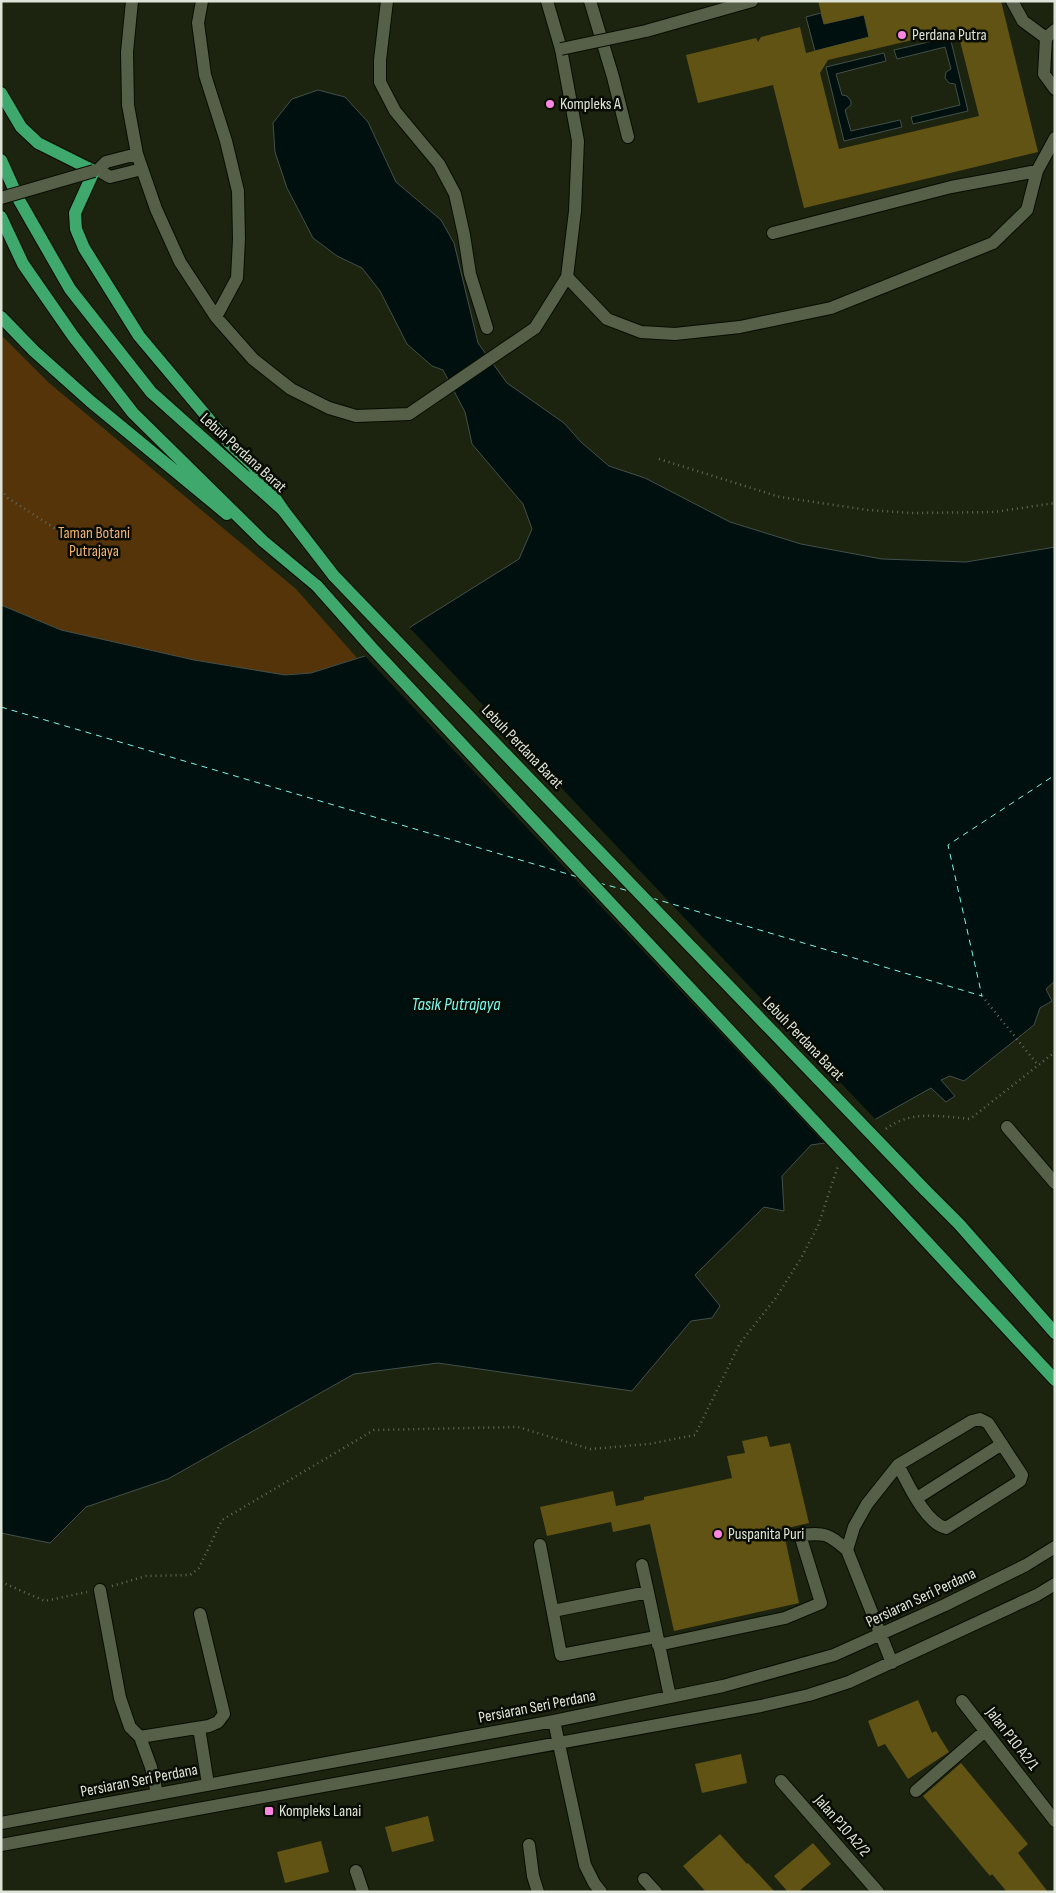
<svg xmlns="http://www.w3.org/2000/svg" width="1056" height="1893" font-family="'Sofia Sans Condensed',sans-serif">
	<rect width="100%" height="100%" fill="#1c2410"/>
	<path fill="#55340a" d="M1,335L48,382L296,589L357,658L311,673L285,675L253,670L194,660L61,630L1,605Z"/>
	<path fill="#00100e" stroke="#43504a" d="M821,13L824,24L864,15L869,37L815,51L806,17Z
		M950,37L968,111L913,124L911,117L960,105L955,84L949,83L945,78L946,72L951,69L945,47L897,59L894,50Z
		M884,53L886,61L836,74L842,95L847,96L851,101V105L845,110L851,131L900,120L902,127L844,141L826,67Z
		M318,90L345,97L368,122L396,182L441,220L454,243L478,343L507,383L564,423L581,442L609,466L645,478L730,522L801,544L882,559L966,562L1055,547V981L1046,989L1052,1001L1040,1008L1034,1025L964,1081L950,1076L941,1080L955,1096L946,1102L931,1088L874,1120L852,1139L811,1145L782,1176L784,1211L764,1207L695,1275L720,1306L712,1318L691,1321L632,1391L438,1363L354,1374L168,1479L86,1507L50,1543L1,1533V605L61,630L194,660L285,675L311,673L384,650L412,626L519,559L532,529L523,504L472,444L465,412L443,370L432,366L407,344L380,291L362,268L337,256L313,238L287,188L275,152L273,123L292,99Z"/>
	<path fill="#1c2410" d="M408,626L877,1121L853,1141L826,1145L363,654L383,648Z"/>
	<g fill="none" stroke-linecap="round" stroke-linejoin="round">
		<path stroke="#7df7e9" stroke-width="1" stroke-dasharray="6 5" stroke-linecap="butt" d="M1,707L578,877
			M599,883L629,891
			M652,898L982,996L948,845L1055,775"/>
	</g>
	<path fill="#615313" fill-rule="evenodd" d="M818,1H1001L1038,152L804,208L773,85L698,103L686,55L756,38L758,42L761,37L800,27L806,53L869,37L864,15L824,24ZM946,32L960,41L979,116L839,149L820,73L828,60Z
		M767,1436L770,1447L790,1443L809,1523L783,1529L799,1603L674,1631L650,1524L613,1532L611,1522L547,1536L540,1507L613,1491L616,1506L644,1500V1497L732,1478L727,1456L745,1453L742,1441Z
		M918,1700L932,1733L936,1731L949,1752L908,1779L885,1744L878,1747L868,1721Z
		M741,1754L747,1783L702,1793L695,1764Z
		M961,1763L1028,1844L1018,1853L1048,1892H1007L992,1874L990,1876L923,1796Z
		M428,1816L434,1841L392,1852L385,1827Z
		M720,1834L747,1864L748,1863L775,1892H706L683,1866Z
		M321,1841L329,1872L285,1883L277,1852Z
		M813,1843L831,1864L798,1892H788L774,1876Z"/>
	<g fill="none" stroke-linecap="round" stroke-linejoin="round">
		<defs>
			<path id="minor" d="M132,1L127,52L128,105L137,154L156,209L180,262L216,317L253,359L291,389L329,408L356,416L409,414L535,328L567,277L575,211L578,141L561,49L547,1
				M202,1L198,23L205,75L226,141L238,191L239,239L237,278L216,317
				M387,1L380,60V82L395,111L439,164L455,194L464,235L470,274L487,328
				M590,1L613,77L628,137
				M1012,1L1023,21L1046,38L1055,30
				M646,31L752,1
				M1046,38L1044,74L1055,89
				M98,170L110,177L142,169
				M94,171L98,170L106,162L137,154
				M773,233L951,187L1037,171
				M567,277L607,319L641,332L675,334L740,327L831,308L993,243L1027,210L1037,171L1055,138
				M1007,1127L1055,1183
				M917,1498L1002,1444
				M540,1545L561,1655L656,1637
				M642,1565L648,1592
				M100,1590L120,1698L130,1727L140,1737L151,1767L157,1793
				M553,1611L648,1592L670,1697
				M658,1645L785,1618L821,1603L800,1535C826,1533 827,1533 847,1550
				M892,1663L847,1550L854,1527L867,1504L898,1465L972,1421L980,1419L988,1423L1022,1475L1020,1481L946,1528C925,1523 908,1483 898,1465
				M962,1701L1055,1821
				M554,1721L585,1865L594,1883L601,1892
				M199,1728L208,1784
				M140,1737L209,1726L218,1722L224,1714L200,1614
				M781,1781L878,1892
				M916,1791L985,1731
				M1,1823L554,1721L723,1686L834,1655L945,1605L1026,1565L1055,1547
				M1,1845L761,1706L809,1695L849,1682L1037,1595L1055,1584
				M529,1845L533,1876L538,1892
				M356,1871L363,1892
				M644,1879L656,1892"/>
			<path id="major" d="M1,93L21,127L38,143L94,171L75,213L76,229L84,248L139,336L229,443L253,466L283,510
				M1,160L19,200L70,289L151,392L283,510L334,576
				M1,217L23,264L73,336L133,413L263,541L317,586
				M1,317L34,351L90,401L227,514
				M925,1190L959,1224L1055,1333
				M900,1213L1055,1380"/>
		</defs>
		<use href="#minor" stroke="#070d00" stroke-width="14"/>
		<use href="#major" stroke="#070d00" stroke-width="14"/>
		<path stroke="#636a59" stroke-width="2.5" stroke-dasharray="1 4" stroke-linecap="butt" d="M659,459L780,497L868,510L912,513L994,512L1055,503
			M1,490L8,498L59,531L89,533
			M982,996L1038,1065
			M886,1129C910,1110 941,1116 970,1119L1055,1052
			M1,1582L45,1601L87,1592
			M112,1586L146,1576L190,1575L199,1568L222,1520L374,1430L518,1427L590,1449L649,1444L695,1435L740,1343L775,1299L800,1260L818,1226L838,1166"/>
		<use href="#minor" stroke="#565f48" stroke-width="12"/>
		<use href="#major" stroke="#3fa86d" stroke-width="12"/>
		<defs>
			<path id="minor-bridge" d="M561,49L646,31
				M1,198L94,171"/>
			<path id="major-bridge" d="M334,576L925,1190
				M317,586L372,648L900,1213"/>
		</defs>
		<use href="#minor-bridge" stroke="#070d00" stroke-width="14" stroke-linecap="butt"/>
		<use href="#major-bridge" stroke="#070d00" stroke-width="14" stroke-linecap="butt"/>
		<use href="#minor-bridge" stroke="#565f48" stroke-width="12"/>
		<use href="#major-bridge" stroke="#3fa86d" stroke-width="12"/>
	</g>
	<g fill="#fe86e0" stroke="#080c04" stroke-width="2">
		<circle cx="902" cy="35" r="5"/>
		<circle cx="550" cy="104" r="5"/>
		<circle cx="718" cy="1534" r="5"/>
		<rect x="264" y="1806" width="10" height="10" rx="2.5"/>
	</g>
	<g text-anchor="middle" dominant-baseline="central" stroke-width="5" stroke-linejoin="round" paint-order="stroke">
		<g font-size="16" fill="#dee4d7" stroke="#080c04" text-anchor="start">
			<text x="912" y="35">Perdana Putra</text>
			<text x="560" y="104">Kompleks A</text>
			<text x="728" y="1534">Puspanita Puri</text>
			<text x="279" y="1811">Kompleks Lanai</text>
		</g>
		<g font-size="16" fill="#dee4d7" stroke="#080c04">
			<text transform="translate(243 453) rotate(42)">Lebuh Perdana Barat</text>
			<text transform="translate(522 747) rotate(46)">Lebuh Perdana Barat</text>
			<text transform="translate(803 1039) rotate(46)">Lebuh Perdana Barat</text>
			<text transform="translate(921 1598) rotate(-25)">Persiaran Seri Perdana</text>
			<text transform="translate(537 1707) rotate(-11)">Persiaran Seri Perdana</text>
			<text transform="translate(1012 1739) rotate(52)">Jalan P10 A2/1</text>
			<text transform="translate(139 1781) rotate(-11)">Persiaran Seri Perdana</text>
			<text transform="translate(842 1826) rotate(49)">Jalan P10 A2/2</text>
		</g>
		<g font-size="16" fill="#f3b370" stroke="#080c04">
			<text x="94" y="533">Taman Botani<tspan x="94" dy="18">Putrajaya</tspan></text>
		</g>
		<g font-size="18" font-style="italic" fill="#7df7e9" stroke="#080c04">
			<text x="456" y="1004">Tasik Putrajaya</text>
		</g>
	</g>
	<rect width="1056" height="1893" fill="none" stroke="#dee4d7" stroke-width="5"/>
</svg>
